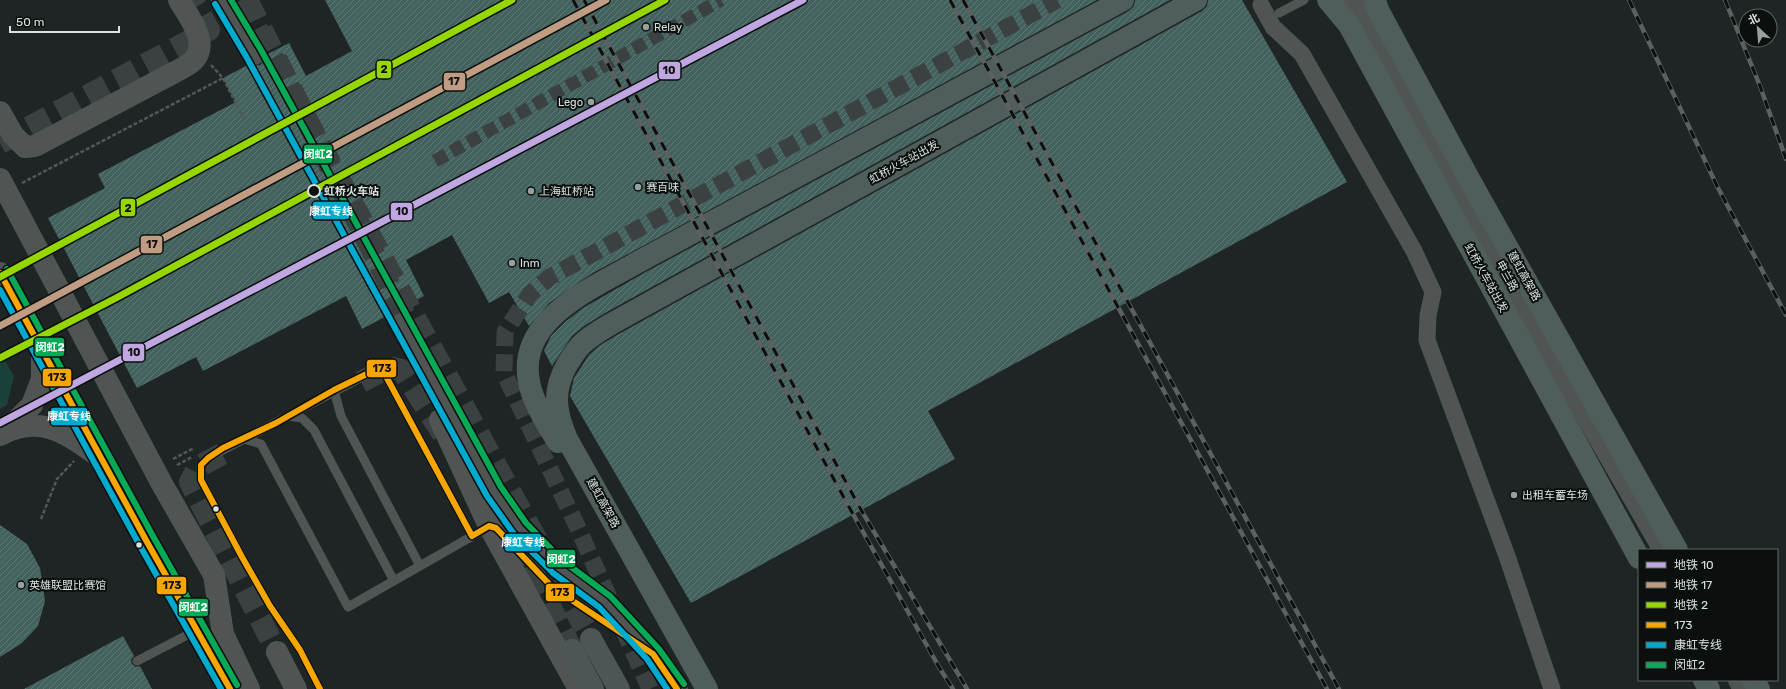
<svg xmlns="http://www.w3.org/2000/svg" width="1786" height="689" font-family="Rubik,'Noto Sans SC',sans-serif">
	<defs>
		<pattern id="building-hatch" width="6" height="6" patternUnits="userSpaceOnUse"><rect width="6" height="6" fill="#43625e"/><path d="M-1 1l2-2M0 6l6-6M5 7l2-2" fill="none" stroke="#5e7875"/></pattern>
	</defs>
	<rect width="100%" height="100%" fill="#1f2524"/>
	<path fill="#1a413a" d="M0,352L14,376L7,405L0,409Z"/>
	<path fill="url(#building-hatch)" d="M325,0H1097L591,274L549,303L529,326L509,292L489,303L452,235L406,260L424,296L362,329L346,296L203,371L196,357L137,388L48,218L105,188L98,174L236,102L223,78L248,65L254,66L260,65L265,60L266,55L289,43L306,76L352,51Z
		M1135,0H1170L605,313L584,326L572,336L552,366L544,351L551,336L565,322L583,308L644,273L1129,11L1134,6Z
		M1208,0H1242L1347,182L928,411L955,459L691,603L570,396L574,378L589,355L599,346L617,335L1202,11L1207,6Z
		M0,525L27,544L40,568L45,601L38,626L22,643L0,657Z
		M123,636L134,656L131,660L132,664L136,667L140,666L152,689H24Z"/>
	<g fill="none" stroke-linecap="round" stroke-linejoin="round">
		<path stroke="#3b4140" stroke-width="13" stroke-dasharray="13 6" stroke-linecap="butt" d="M435,161L721,0"/>
		<path stroke="#3b4140" stroke-width="17" stroke-dasharray="17 8" stroke-linecap="butt" d="M650,689L577,526L504,373L505,332L530,294L550,277L1057,0"/>
		<path stroke="#3b4140" stroke-width="22" stroke-dasharray="22 11" stroke-linecap="butt" d="M241,0L591,639
			M0,143L209,30L192,0
			M361,382L389,367L402,370L446,439
			M222,454L198,467L190,482L277,652
			M509,539L543,592"/>
		<path stroke="#3b4140" stroke-width="22" stroke-dasharray="22 11" stroke-linecap="butt" d="M247,0L417,340
			M504,514L572,650"/>
		<path stroke="#535857" stroke-width="2.5" stroke-dasharray="4 2" stroke-linecap="butt" d="M211,65L223,78L245,121
			M22,183L223,78
			M173,459L194,448
			M177,465L192,457
			M41,519L57,479L74,461"/>
		<path stroke="#505554" stroke-width="9" d="M1279,13L1304,0
			M334,390L341,416L420,566
			M288,416L302,418L314,430L394,581
			M244,439L261,444L348,607L490,526
			M504,535L552,587L623,633
			M137,661L197,630
			M320,689L300,650L270,606L242,557L201,480V465L208,458L381,367L472,536"/>
		<path stroke="#505554" stroke-width="17" d="M1261,5L1273,27L1302,54L1414,251L1433,292L1428,316L1427,340L1507,556L1552,689"/>
		<path stroke="#505554" stroke-width="22" d="M222,0L254,54
			M1353,0L1515,292L1664,550
			M0,112L13,135L25,147L35,146L175,72C181,69 189,65 194,60C210,42 188,16 179,0
			M0,179L162,484L214,575L223,634L249,689
			M402,324L494,491L520,528L558,567L604,601L653,654L677,689
			M440,420L489,526L579,689
			M5,432L32,405L42,379V348
			M0,435C43,412 69,436 104,460
			M277,652L296,689
			M1739,680L1744,689"/>
		<path stroke="#4d5654" stroke-width="22" d="M0,273L147,542L230,689
			M591,639L619,689
			M572,650L593,689"/>
		<path stroke="#505e5b" stroke-width="22" d="M1328,0L1349,25L1639,558
			M1375,0L1378,10L1468,177L1677,550
			M558,442C549,428 539,412 533,396C506,323 588,291 638,262L1123,0
			M1704,680L1709,689
			M1753,680L1759,689
			M707,689L567,439C555,411 552,390 568,363C572,357 576,350 581,345C590,336 601,330 611,324L1196,0"/>
		<defs>
			<path id="rail" d="M573,0L849,507L939,667L953,689
				M584,0L860,508L967,689
				M950,0L1327,689
				M963,0L1339,689
				M1629,0L1717,186L1786,315
				M1725,0L1760,86L1786,159"/>
		</defs>
		<use href="#rail" stroke="#5c6060" stroke-width="4.5"/>
		<use href="#rail" stroke="#0b100f" stroke-width="3" stroke-dasharray="9" stroke-linecap="butt"/>
		<defs>
			<path id="bus-1" d="M0,273L147,542L230,689
				M320,689L300,650L270,606L242,557L201,480V465L208,458L223,448L276,423L334,390L381,367L472,536L489,526L496,528L552,587L653,654L677,689"/>
			<path id="bus-2" d="M215,4L247,58L487,496L514,534L553,573L599,607L647,659L667,689
				M0,290L140,546L221,689"/>
			<path id="bus-3" d="M231,0L261,50L501,487L526,523L563,561L610,596L659,649L684,684
				M7,269L154,538L237,685"/>
		</defs>
		<use href="#bus-1" stroke="#0b100f" stroke-width="9"/>
		<use href="#bus-2" stroke="#0b100f" stroke-width="9"/>
		<use href="#bus-3" stroke="#0b100f" stroke-width="9"/>
		<use href="#bus-1" stroke="#f7a600" stroke-width="6"/>
		<use href="#bus-2" stroke="#00a9ce" stroke-width="6"/>
		<use href="#bus-3" stroke="#06aa56" stroke-width="6"/>
		<defs>
			<path id="metro-1" d="M0,423L803,0"/>
			<path id="metro-2" d="M0,326L606,0"/>
			<path id="metro-3" d="M0,277L512,0
				M0,358L116,298L665,0"/>
		</defs>
		<use href="#metro-1" stroke="#0b100f" stroke-width="10"/>
		<use href="#metro-2" stroke="#0b100f" stroke-width="10"/>
		<use href="#metro-3" stroke="#0b100f" stroke-width="10"/>
		<use href="#metro-1" stroke="#c1a7e2" stroke-width="7"/>
		<use href="#metro-2" stroke="#c09c83" stroke-width="7"/>
		<use href="#metro-3" stroke="#97d700" stroke-width="7"/>
	</g>
	<g fill="#99a09e" stroke="#0b100f" stroke-width="1.5">
		<circle cx="646" cy="27" r="4"/>
		<circle cx="591" cy="102" r="4"/>
		<circle cx="638" cy="187" r="4"/>
		<circle cx="531" cy="191" r="4"/>
		<circle cx="512" cy="263" r="4"/>
		<circle cx="1514" cy="495" r="4"/>
		<circle cx="21" cy="585" r="4"/>
	</g>
	<circle fill="#0b100f" stroke="#dae2e0" stroke-width="2" cx="314" cy="191" r="6"/>
	<g fill="#dae2e0" stroke="#0b100f" stroke-width="1.5">
		<circle cx="216" cy="509" r="3.5"/>
		<circle cx="139" cy="545" r="3.5"/>
	</g>
	<g text-anchor="middle" dominant-baseline="central" stroke-width="4" stroke-linejoin="round" paint-order="stroke">
		<g font-size="11" fill="#dae2e0" stroke="#0b100f" text-anchor="start">
			<text x="654" y="27">Relay</text>
			<text x="583" y="102" text-anchor="end">Lego</text>
			<text x="646" y="187">赛百味</text>
			<text x="539" y="191">上海虹桥站</text>
			<text x="520" y="263">Inm</text>
			<text x="1522" y="495">出租车蓄车场</text>
			<text x="29" y="585">英雄联盟比赛馆</text>
		</g>
		<g font-size="11" fill="#dae2e0" stroke="#0b100f">
			<text transform="translate(904 162) rotate(-29)">虹桥火车站出发</text>
			<text transform="translate(1507 276) rotate(61)">申兰路</text>
			<text transform="translate(1524 276) rotate(61)">建虹高架路</text>
			<text transform="translate(1486 278) rotate(61)">虹桥火车站出发</text>
			<text transform="translate(603 503) rotate(61)">建虹高架路</text>
		</g>
		<g font-size="11" font-weight="bold" fill="#dae2e0" stroke="#0b100f" text-anchor="start">
			<text x="324" y="191">虹桥火车站</text>
		</g>
	</g>
	<g stroke="#0b100f" stroke-width="1.5">
		<rect x="376" y="60" width="16" height="19" rx="4" fill="#97d700"/>
		<rect x="658" y="61" width="23" height="19" rx="4" fill="#c1a7e2"/>
		<rect x="443" y="72" width="23" height="19" rx="4" fill="#c09c83"/>
		<rect x="303" y="144" width="30" height="20" rx="4" fill="#06aa56"/>
		<rect x="120" y="198" width="16" height="19" rx="4" fill="#97d700"/>
		<rect x="312" y="201" width="38" height="19" rx="4" fill="#00a9ce"/>
		<rect x="390" y="202" width="23" height="19" rx="4" fill="#c1a7e2"/>
		<rect x="140" y="235" width="23" height="19" rx="4" fill="#c09c83"/>
		<rect x="34" y="337" width="31" height="20" rx="4" fill="#06aa56"/>
		<rect x="122" y="343" width="23" height="19" rx="4" fill="#c1a7e2"/>
		<rect x="366" y="359" width="31" height="19" rx="4" fill="#f7a600"/>
		<rect x="42" y="368" width="30" height="19" rx="4" fill="#f7a600"/>
		<rect x="50" y="407" width="38" height="19" rx="4" fill="#00a9ce"/>
		<rect x="504" y="533" width="38" height="19" rx="4" fill="#00a9ce"/>
		<rect x="546" y="549" width="30" height="19" rx="4" fill="#06aa56"/>
		<rect x="156" y="576" width="31" height="19" rx="4" fill="#f7a600"/>
		<rect x="545" y="583" width="30" height="19" rx="4" fill="#f7a600"/>
		<rect x="178" y="598" width="31" height="19" rx="4" fill="#06aa56"/>
	</g>
	<g font-size="11" text-anchor="middle" font-weight="bold" fill="#fff">
		<text x="318" y="158">闵虹2</text>
		<text x="331" y="215">康虹专线</text>
		<text x="50" y="351">闵虹2</text>
		<text x="69" y="420">康虹专线</text>
		<text x="523" y="546">康虹专线</text>
		<text x="561" y="563">闵虹2</text>
		<text x="193" y="611">闵虹2</text>
	</g>
	<g font-size="11" text-anchor="middle" font-weight="bold" fill="#111">
		<text x="384" y="73">2</text>
		<text x="669" y="74">10</text>
		<text x="454" y="85">17</text>
		<text x="128" y="212">2</text>
		<text x="402" y="215">10</text>
		<text x="152" y="248">17</text>
		<text x="134" y="356">10</text>
		<text x="382" y="372">173</text>
		<text x="57" y="381">173</text>
		<text x="172" y="589">173</text>
		<text x="560" y="596">173</text>
	</g>
	<rect x="1638" y="549" width="140" height="132" fill="#0b100f" stroke="#5e6463"/>
	<rect x="1646" y="562" width="20" height="6" fill="#c1a7e2" stroke="#5e6463"/>
	<text x="1674" y="569" font-size="12" fill="#dae2e0">地铁 10</text>
	<rect x="1646" y="582" width="20" height="6" fill="#c09c83" stroke="#5e6463"/>
	<text x="1674" y="589" font-size="12" fill="#dae2e0">地铁 17</text>
	<rect x="1646" y="602" width="20" height="6" fill="#97d700" stroke="#5e6463"/>
	<text x="1674" y="609" font-size="12" fill="#dae2e0">地铁 2</text>
	<rect x="1646" y="622" width="20" height="6" fill="#f7a600" stroke="#5e6463"/>
	<text x="1674" y="629" font-size="12" fill="#dae2e0">173</text>
	<rect x="1646" y="642" width="20" height="6" fill="#00a9ce" stroke="#5e6463"/>
	<text x="1674" y="649" font-size="12" fill="#dae2e0">康虹专线</text>
	<rect x="1646" y="662" width="20" height="6" fill="#06aa56" stroke="#5e6463"/>
	<text x="1674" y="669" font-size="12" fill="#dae2e0">闵虹2</text>
	<g transform="translate(1758 28) rotate(334)"><circle r="19" fill="#0b100f" stroke="#5e6463"/>
	<path d="M0-3L7 15L0 10L-7 15Z" fill="#99a09e"/>
	<text y="-6" font-size="11" font-weight="bold" text-anchor="middle" fill="#dae2e0">北</text>
	</g>
	<path d="M10 26v6h109v-6" fill="none" stroke="#dae2e0" stroke-width="2"/>
	<text x="16" y="26" font-size="12" fill="#dae2e0" stroke="#0b100f" stroke-width="3" paint-order="stroke">50 m</text>
</svg>
